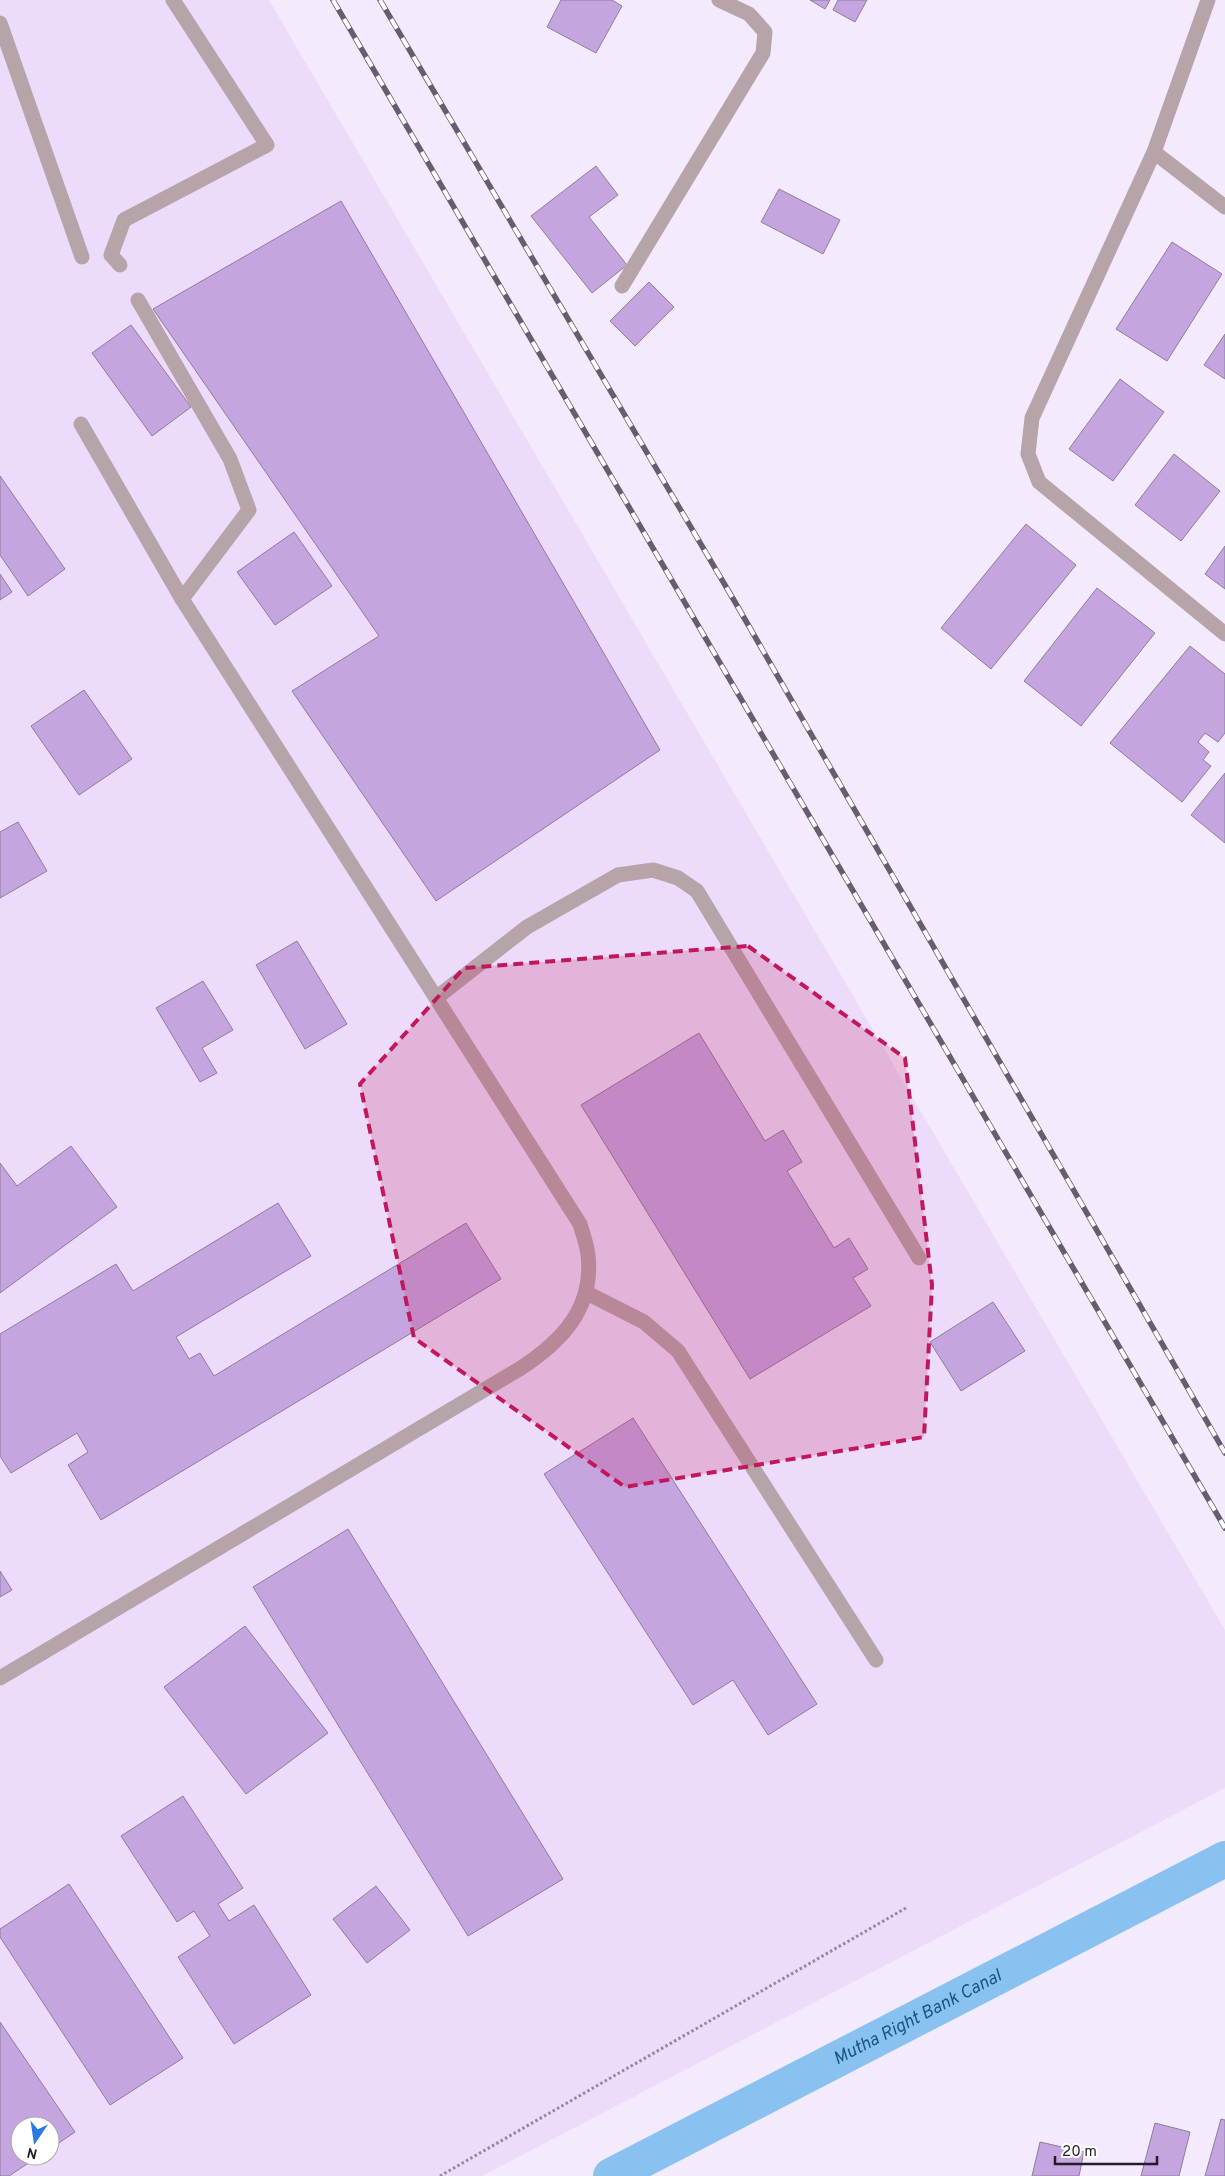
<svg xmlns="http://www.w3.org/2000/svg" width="1225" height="2176" font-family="Overpass,sans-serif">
	<rect width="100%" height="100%" fill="#f4eafe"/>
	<path fill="#ecdbfb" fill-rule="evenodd" d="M0,0H269L1225,1630V1788L482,2176H0ZM20,2126H50V2156H20Z"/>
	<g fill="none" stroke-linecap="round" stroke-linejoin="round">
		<path stroke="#89c2f0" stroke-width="36" id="s1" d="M611,2176L1225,1859"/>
	</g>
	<path fill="#c5a5df" stroke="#8d7d9b" d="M561,0H612L622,6L596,53L547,27Z
		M810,0H830L825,9Z
		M838,0H867L855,22L833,10Z
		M596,166L618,195L589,217L627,265L592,293L531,216Z
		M779,189L840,220L823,254L761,222Z
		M341,201L660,750L436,901L292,691L379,636L153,309Z
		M1172,242L1222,274L1167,361L1116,329Z
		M649,282L674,307L635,346L610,321Z
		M131,325L191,407L152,436L92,353Z
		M1225,334V379L1204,365Z
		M1120,379L1164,412L1113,481L1069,449Z
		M1174,454L1220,491L1181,541L1135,505Z
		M0,476L65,569L28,596L0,555Z
		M1026,524L1076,565L991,669L941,628Z
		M294,532L332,586L275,625L237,572Z
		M1225,546V589L1205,574Z
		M0,574L12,592L0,600Z
		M1097,588L1155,633L1081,726L1024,681Z
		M1190,646L1225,674V733L1218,742L1205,733L1198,742L1209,752L1203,760L1211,766L1182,802L1110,743Z
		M84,690L132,759L79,795L31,726Z
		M1225,773V843L1191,815Z
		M18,822L47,871L0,898V832Z
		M297,941L347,1024L305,1049L256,965Z
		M203,981L233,1030L202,1048L217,1073L200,1082L156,1008Z
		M699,1033L765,1141L783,1130L802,1162L787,1171L834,1248L849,1238L868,1269L853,1278L871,1306L750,1379L581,1105Z
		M71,1146L117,1207L0,1293V1163L17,1186Z
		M278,1203L311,1256L176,1337L189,1359L200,1353L214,1376L466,1223L501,1279L101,1520L68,1465L88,1452L77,1433L11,1473L0,1456V1334L116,1264L133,1291Z
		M993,1302L1025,1351L961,1391L930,1342Z
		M633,1418L817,1704L768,1735L733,1680L693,1705L544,1474Z
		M348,1529L563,1879L468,1936L253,1587Z
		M0,1571L12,1590L0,1597Z
		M245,1626L328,1733L246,1794L164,1687Z
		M183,1796L243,1888L218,1904L229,1921L254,1905L311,1995L234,2044L178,1957L210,1936L194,1911L177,1922L121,1836Z
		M69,1884L183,2058L110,2105L0,1937V1929Z
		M376,1886L410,1930L367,1963L333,1919Z
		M0,2022L75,2132L50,2149V2126H20V2156H39L9,2176H0Z
		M1221,2119L1225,2120V2176H1205Z
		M1155,2123L1190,2132L1179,2176H1141Z
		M1040,2142L1084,2152L1079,2176H1032Z"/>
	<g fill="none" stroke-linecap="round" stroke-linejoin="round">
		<path stroke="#928a9a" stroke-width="3" stroke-dasharray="2.5 2.5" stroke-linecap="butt" d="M440,2176L906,1908"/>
		<path stroke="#b6a4a8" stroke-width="15" d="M1208,0L1154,152L1032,418L1028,454L1039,482L1225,634
			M0,23L82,257
			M1154,152L1225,207
			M120,265L111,255L124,220L267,145L173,0
			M138,300L230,459L249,510L182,599
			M436,998L527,927L618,875L653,870L678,878L697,891L919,1258
			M587,1293L644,1322L678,1351L876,1660"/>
		<path stroke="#b6a4a8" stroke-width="15" d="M622,286L763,53L765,32L749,14L719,0
			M0,1678L521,1368C562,1341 594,1308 588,1255C587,1245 583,1234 580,1224L182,599L81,424"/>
		<defs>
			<path id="rail" d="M333,0L1225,1528
				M380,0L735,602L1225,1453"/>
		</defs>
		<use href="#rail" stroke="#655e6d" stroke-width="5.5"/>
		<use href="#rail" stroke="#fff" stroke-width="4" stroke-dasharray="11" stroke-linecap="butt"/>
	</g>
	<path fill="#c2185b" fill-opacity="0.2" stroke="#c2185b" stroke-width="4" stroke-dasharray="10 6" stroke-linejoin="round" d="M748,946L905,1058L932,1285L924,1437L625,1487L414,1338L360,1084L464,968Z"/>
	<g text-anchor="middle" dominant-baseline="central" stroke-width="4" stroke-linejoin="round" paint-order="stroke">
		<g font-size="18" font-style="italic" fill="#175782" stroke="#fff">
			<text stroke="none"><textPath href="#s1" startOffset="345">Mutha Right Bank Canal</textPath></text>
		</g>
	</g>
	<g transform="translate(35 2141) rotate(193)"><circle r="24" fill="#ffffff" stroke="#a7a5a9"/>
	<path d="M0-4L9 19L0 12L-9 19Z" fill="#2a7ae5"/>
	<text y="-8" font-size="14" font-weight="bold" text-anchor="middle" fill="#231d29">N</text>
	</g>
	<path d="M1055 2156v8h102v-8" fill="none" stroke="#231d29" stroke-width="2.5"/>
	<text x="1062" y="2156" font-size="15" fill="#231d29" stroke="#ffffff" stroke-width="4" paint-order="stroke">20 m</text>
</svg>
